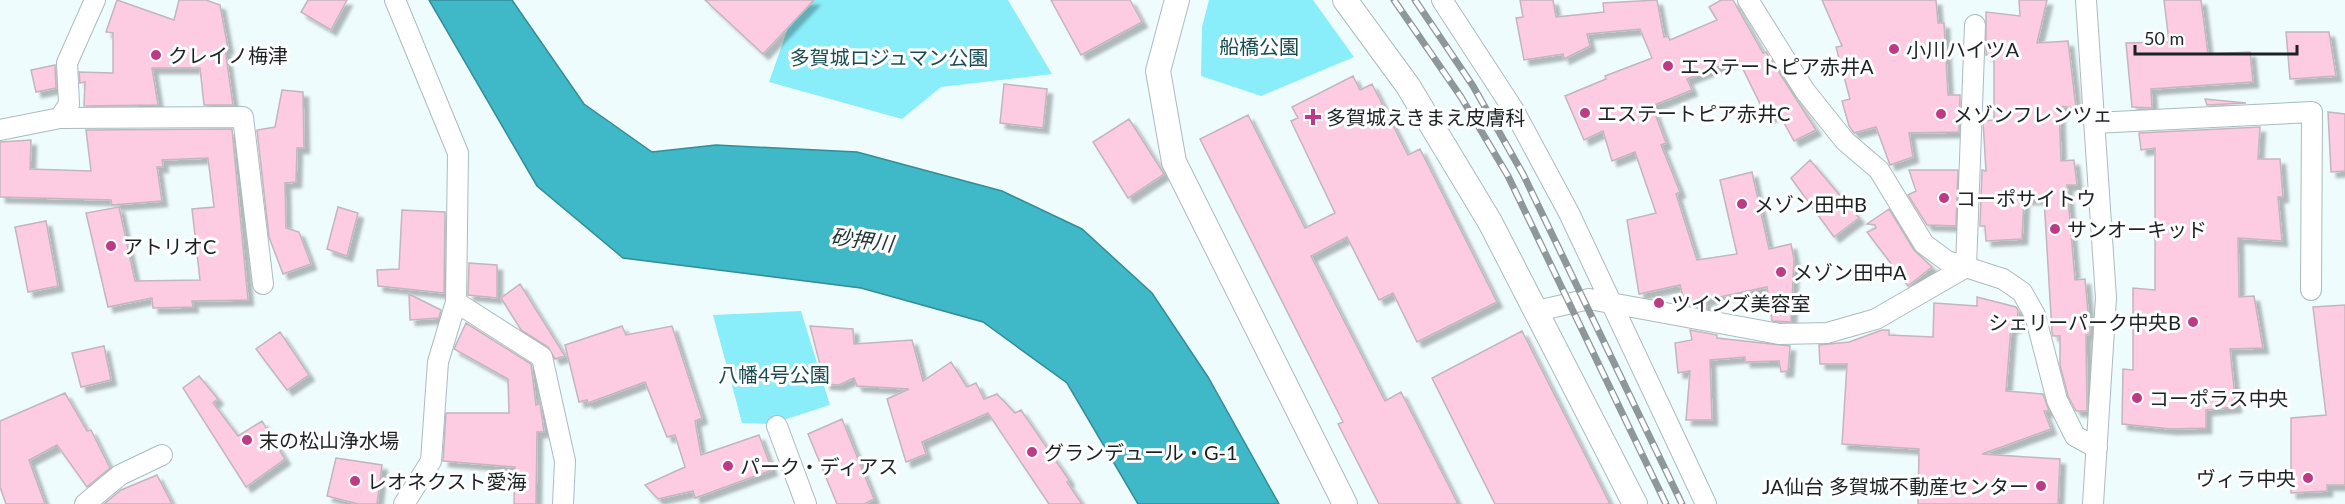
<svg xmlns="http://www.w3.org/2000/svg" width="2345" height="504" font-family="Lato,'Noto Sans JP',sans-serif">
	<defs>
		<filter id="shadow"><feDropShadow dx="5.5" dy="5.5" stdDeviation="1.5" flood-color="#0004"/></filter>
	</defs>
	<rect width="100%" height="100%" fill="#effcfe"/>
	<path fill="#89edfa" d="M798,0H1008L1052,74L941,87L902,119L769,82Z
		M1209,0H1313L1354,57L1261,96L1201,76L1202,27Z
		M801,311L830,405L771,424L742,423L713,315Z"/>
	<path fill="#3fb9c7" stroke="#348c96" stroke-width="1.5" d="M429,0H512L584,104L652,152L716,145L857,152L1002,191L1082,229L1152,293L1208,377L1279,504H1138L1067,383L983,322L861,288L623,258L537,186Z"/>
	<path fill="#fdcbe2" stroke="#c3b6bc" stroke-width="1.5" filter="url(#shadow)" d="M117,0L174,20L179,0H206L220,5L228,48L225,49L233,105H204L200,68H152L158,105L84,106L85,82L80,83L79,72L113,73V33L106,32Z
		M308,0H347L331,30L301,12Z
		M705,0H814L763,54Z
		M1051,0H1130L1142,22L1081,55Z
		M1520,0H1553L1556,17L1604,12L1603,3L1657,0L1664,37L1668,36L1670,40L1717,20L1709,7L1721,0H1733L1763,53L1766,52L1816,130L1794,141L1778,112L1767,118L1738,59L1687,79L1692,90L1652,106L1666,143L1661,145L1680,192L1676,194L1697,260L1737,254L1720,180L1752,172L1769,249L1791,244L1794,259L1791,322L1772,321L1767,287L1705,300L1707,309L1685,304L1680,285L1639,294L1627,220L1656,213L1635,152L1612,161L1603,131L1584,140L1565,96L1606,79L1605,76L1652,58L1640,29L1587,34L1590,46L1564,59L1563,54L1524,60L1516,18L1523,17Z
		M1822,0H1936L1938,23H1944L1948,95H1960L1959,132L1909,133L1913,157L1890,165L1876,127L1854,133L1849,126L1842,101L1850,99L1836,47L1842,46Z
		M2019,0H2047L2037,43L2068,41L2076,108L2059,106L2061,161L2074,160L2077,185H2067L2075,280L2085,279L2090,334L2086,335L2087,411H2076L2068,396L2060,365V336H2053L2052,332L2044,199H2024L2022,239L1986,241L1985,226H1980L1982,170L1986,171L1983,121L1994,120V55H1986V12L2020,16Z
		M2164,0H2201L2208,54L2250,52L2253,82L2151,89L2152,108L2132,107L2126,43L2169,42Z
		M2286,32H2329L2336,76L2290,79Z
		M55,65L56,88L36,92L31,70Z
		M1353,76L1360,90L1372,84L1408,155L1420,149L1497,302L1417,342L1393,293L1379,300L1347,237L1311,256L1385,401L1401,392L1458,504H1379L1338,424L1343,422L1200,139L1248,115L1305,228L1335,213L1291,121L1298,118L1292,107Z
		M1004,84L1047,89L1043,128L1000,123Z
		M282,90L303,92L304,148H297L296,182L285,183L286,228L299,232L311,264L283,274L269,237L257,130L275,127Z
		M2205,99L2246,103L2207,105Z
		M2328,112L2345,114V171L2331,172Z
		M1129,119L1164,174L1128,198L1093,142Z
		M2260,127L2258,159H2280L2283,197H2278L2282,241L2238,238L2239,297L2254,296L2263,348L2230,349L2236,407L2206,410V428L2171,429L2122,424L2123,369L2133,370V288L2155,290V148L2141,150L2139,133Z
		M232,129L248,300L192,301L193,307L153,308L152,298L108,307L86,213L119,207L135,281L200,280L192,209L214,207L208,158L162,160L163,167H157L162,201L112,205L111,200L0,197V142L31,140L30,169L91,171L86,130Z
		M1810,160L1859,218L1834,237L1791,178Z
		M1909,170H1958L1956,226L1927,225L1908,195L1916,191Z
		M338,207L358,213L347,256L327,249Z
		M1889,209L1914,250L1932,267L1908,286L1867,232L1876,228L1875,225L1867,224Z
		M402,210L445,212L444,293L378,286L377,270L399,269Z
		M46,221L58,286L28,292L15,227Z
		M469,263L497,265V298L468,295Z
		M520,284L565,356L555,359L548,347L521,330L501,298Z
		M409,294L441,310L439,318L410,320Z
		M1977,297L2016,307L2018,310L2017,326L2011,328L2006,391L2043,394L2049,411H2044L2051,429L1982,454L2060,459L2058,504H1918L1919,449L1842,444L1847,364H1820L1819,345L1849,342L1882,330H1889V335L1933,337L1934,303L1977,306Z
		M2345,305V485H2327V491L2291,493V418L2326,415L2313,307Z
		M466,323L531,364L536,405L540,403L544,432H537L536,504H514L515,467L443,461L446,413H509L508,379L454,349Z
		M622,326L626,335L672,326L702,418L695,421L701,455L759,435L772,470L695,498L693,491L658,499L645,485L685,467L675,435L667,437L645,382L588,403L587,400L579,402L565,345Z
		M810,326L853,329L854,344L912,340L923,381L951,362L967,387L976,383L984,399L997,394L1015,413L1021,410L1069,480L1067,482L1082,504H1049L988,413L922,442L926,454L906,462L887,399L909,389L857,386L854,378L839,385L825,384Z
		M1690,330L1717,335V338L1790,346L1788,371L1781,372L1779,361L1745,362V357L1710,360L1712,420H1686L1690,371L1678,373L1675,343L1692,340Z
		M1522,331L1610,504H1495L1432,378Z
		M280,332L309,375L287,390L256,349Z
		M104,346L111,380L81,387L72,353Z
		M199,376L218,399L213,403L238,436L262,421L285,459L246,487L183,388Z
		M65,393L87,431L91,430L110,468L87,487L57,445L29,460L45,504H6L0,487V421Z
		M842,419L874,499L864,504H837L808,434Z
		M336,458L382,465L377,504H358L327,496Z
		M157,475L172,504H104L121,490Z"/>
	<g fill="none" stroke-linecap="round" stroke-linejoin="round">
		<defs>
			<path id="minor" d="M395,0L458,153L456,302L438,362L431,461L404,504
				M1442,0L1513,109L1569,213L1706,504
				M1748,0L1805,91L1845,141L1879,170L1924,244L1947,261L2003,279L2022,292L2035,315L2057,400L2075,436L2097,448
				M2086,0L2106,298L2093,504
				M60,118L243,117L263,284
				M2094,123L2312,112L2311,290
				M0,130L60,118L69,104L67,63L95,0
				M456,302L542,357L565,461L563,504
				M1537,311L1589,299L1779,334L1827,333L1876,319L1966,267L1975,25
				M777,426L806,504
				M85,504L120,475L162,455"/>
			<path id="tertiary" d="M1177,0L1158,71L1174,162L1345,504
				M1345,0L1408,86L1490,222L1635,504"/>
		</defs>
		<use href="#minor" stroke="#abbbbd" stroke-width="22"/>
		<use href="#tertiary" stroke="#abbbbd" stroke-width="26"/>
		<use href="#minor" stroke="#fff" stroke-width="20"/>
		<use href="#tertiary" stroke="#fff" stroke-width="24"/>
		<defs>
			<path id="rail" d="M1394,0L1461,97L1508,176L1666,504
				M1415,0L1473,86L1523,174L1682,504"/>
		</defs>
		<use href="#rail" stroke="#8e989a" stroke-width="7"/>
		<use href="#rail" stroke="#fff" stroke-width="4.5" stroke-dasharray="14" stroke-linecap="butt"/>
	</g>
	<g fill="#bb3b86" stroke="#fff" stroke-width="2">
		<circle cx="1894" cy="49" r="6"/>
		<circle cx="156" cy="55" r="6"/>
		<circle cx="1668" cy="66" r="6"/>
		<circle cx="1585" cy="113" r="6"/>
		<circle cx="1941" cy="114" r="6"/>
		<path d="M1310 108h6v6h6v6h-6v6h-6v-6h-6v-6h6z"/>
		<circle cx="1944" cy="198" r="6"/>
		<circle cx="1742" cy="204" r="6"/>
		<circle cx="2055" cy="229" r="6"/>
		<circle cx="111" cy="246" r="6"/>
		<circle cx="1781" cy="272" r="6"/>
		<circle cx="1659" cy="303" r="6"/>
		<circle cx="2193" cy="322" r="6"/>
		<circle cx="2137" cy="398" r="6"/>
		<circle cx="247" cy="440" r="6"/>
		<circle cx="1032" cy="452" r="6"/>
		<circle cx="728" cy="466" r="6"/>
		<circle cx="2308" cy="478" r="6"/>
		<circle cx="355" cy="481" r="6"/>
		<circle cx="2041" cy="486" r="6"/>
	</g>
	<g text-anchor="middle" dominant-baseline="central" stroke-width="6" stroke-linejoin="round" paint-order="stroke">
		<g font-size="20" fill="#184c52" stroke="#fff">
			<text x="1259" y="46">船橋公園</text>
			<text x="889" y="57">多賀城ロジュマン公園</text>
			<text x="774" y="374">八幡4号公園</text>
		</g>
		<g font-size="20" fill="#1c2223" stroke="#fff" text-anchor="start">
			<text x="1906" y="49">小川ハイツA</text>
			<text x="168" y="55">クレイノ梅津</text>
			<text x="1680" y="66">エステートピア赤井A</text>
			<text x="1597" y="113">エステートピア赤井C</text>
			<text x="1953" y="114">メゾンフレンツェ</text>
			<text x="1326" y="117">多賀城えきまえ皮膚科</text>
			<text x="1956" y="198">コーポサイトウ</text>
			<text x="1754" y="204">メゾン田中B</text>
			<text x="2067" y="229">サンオーキッド</text>
			<text x="123" y="246">アトリオC</text>
			<text x="1793" y="272">メゾン田中A</text>
			<text x="1671" y="303">ツインズ美容室</text>
			<text x="2181" y="322" text-anchor="end">シェリーパーク中央B</text>
			<text x="2149" y="398">コーポラス中央</text>
			<text x="259" y="440">末の松山浄水場</text>
			<text x="1044" y="452">グランデュール・G-1</text>
			<text x="740" y="466">パーク・ディアス</text>
			<text x="2296" y="478" text-anchor="end">ヴィラ中央</text>
			<text x="367" y="481">レオネクスト愛海</text>
			<text x="2029" y="486" text-anchor="end">JA仙台 多賀城不動産センター</text>
		</g>
		<g font-size="21" font-style="italic" fill="#1e3335" stroke="#fff">
			<text transform="translate(862 239) rotate(7)">砂押川</text>
		</g>
	</g>
	<path d="M2135 45v9h162v-9" fill="none" stroke="#1c2223" stroke-width="3"/>
	<text x="2144" y="45" font-size="18" fill="#1c2223" stroke="#ffffff" stroke-width="4.5" paint-order="stroke">50 m</text>
</svg>
